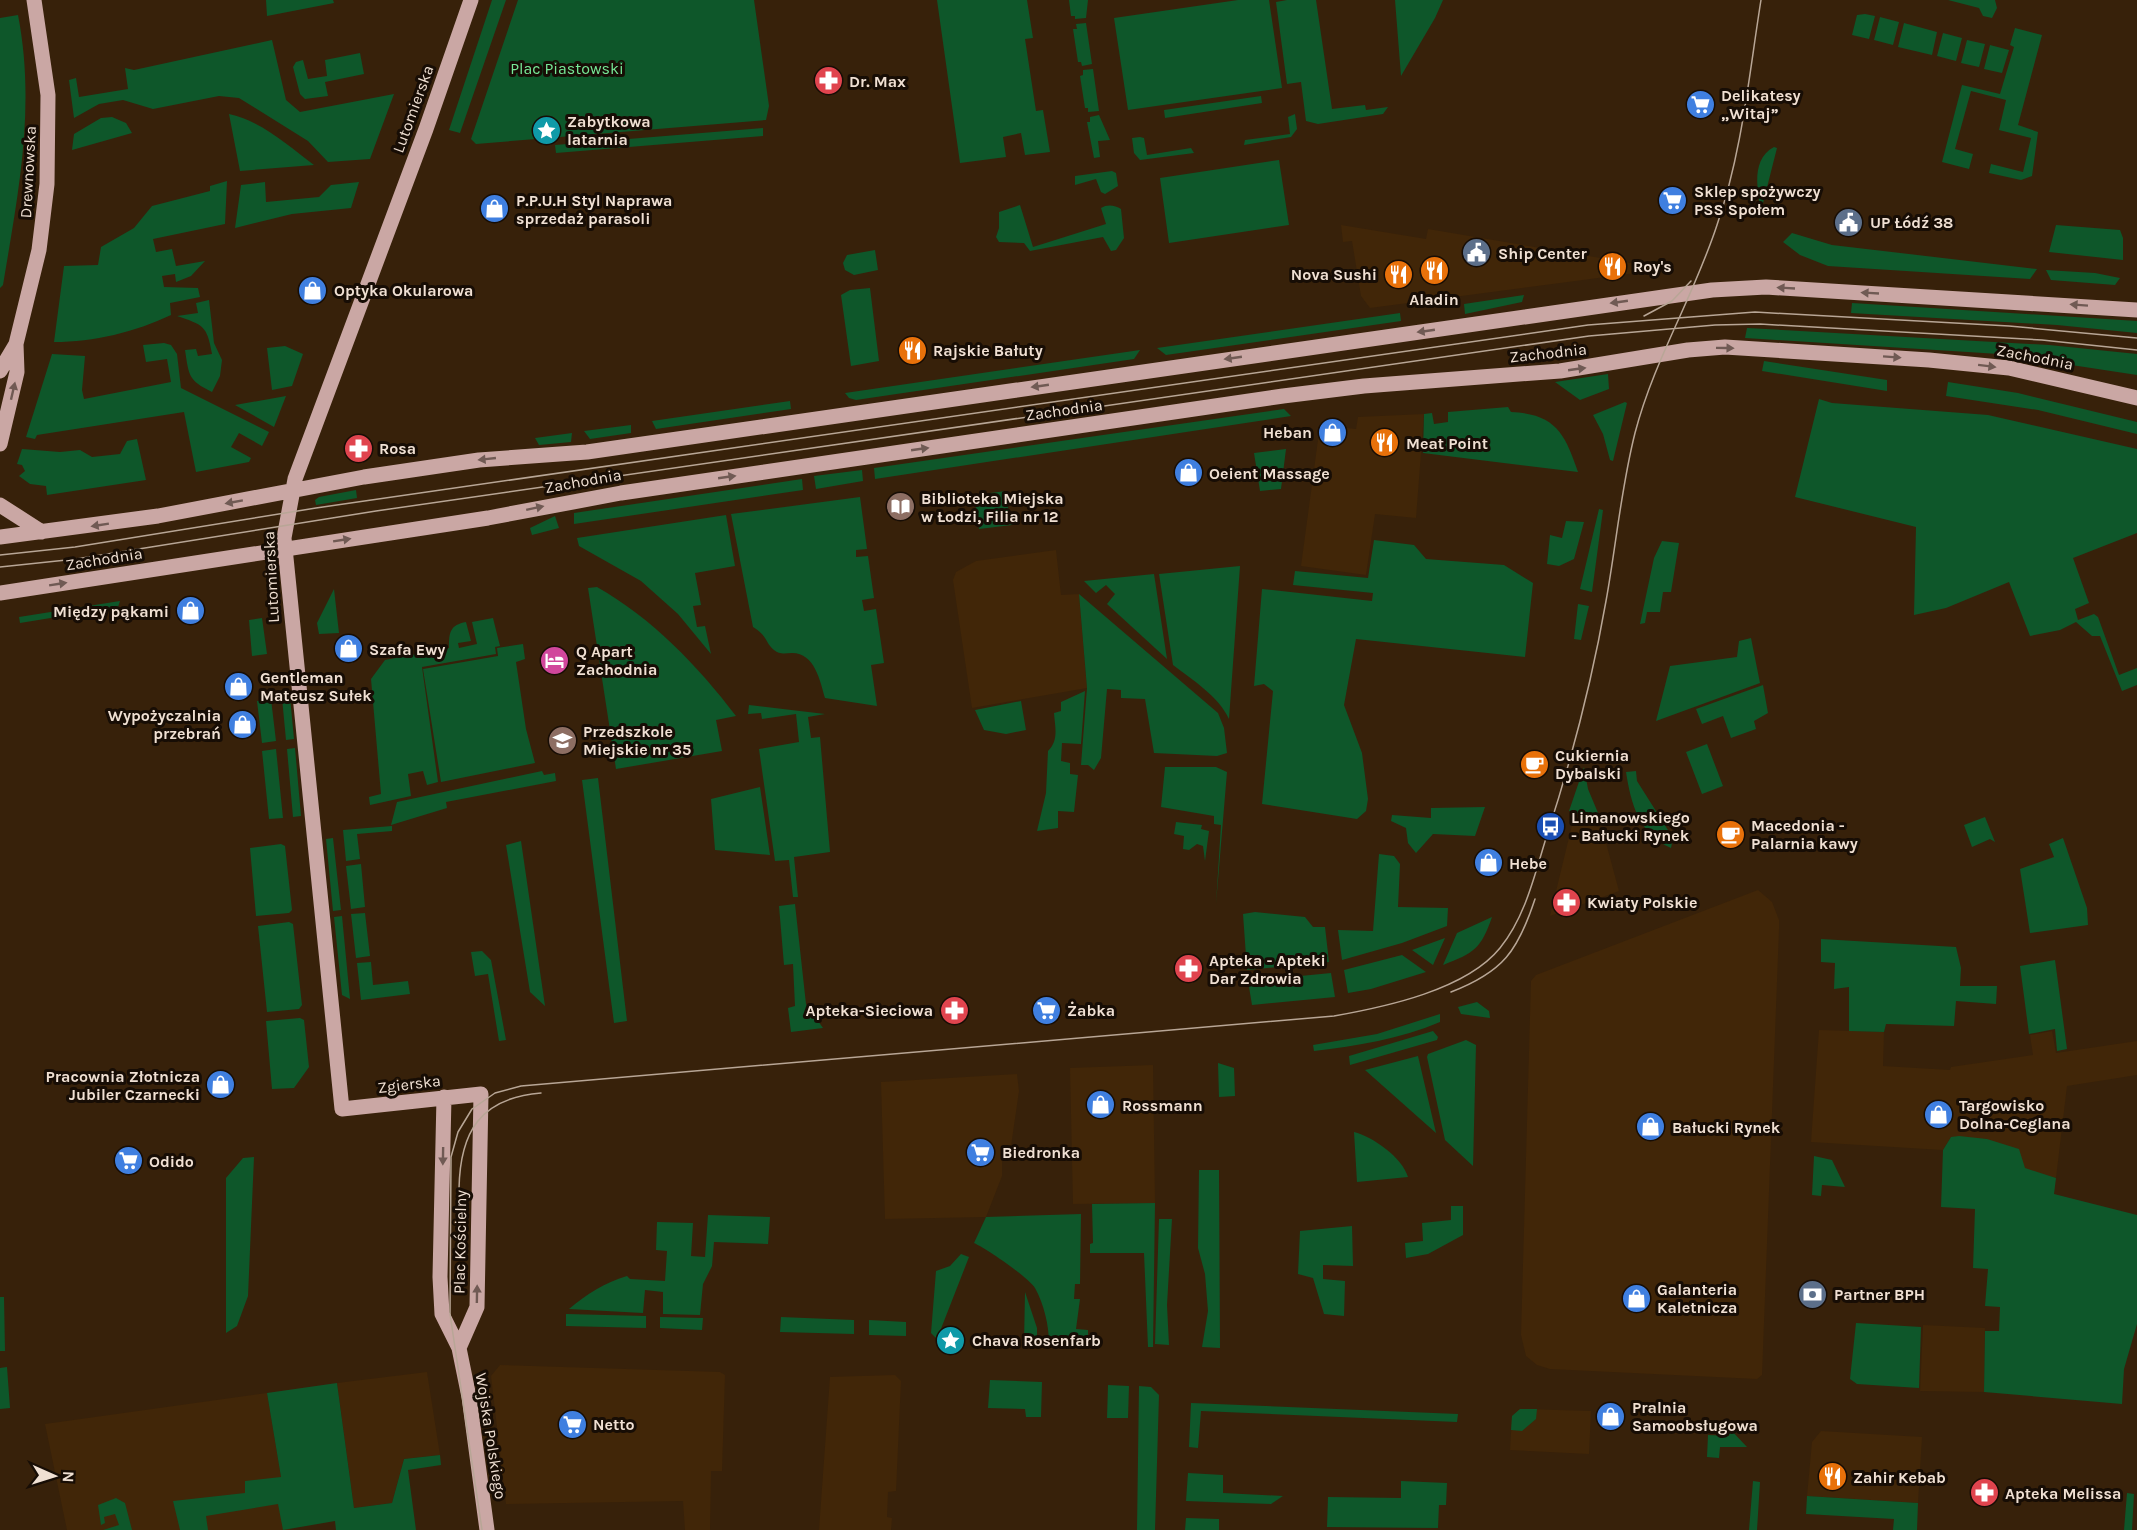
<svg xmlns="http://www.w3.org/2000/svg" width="2137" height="1530" font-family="Karla,sans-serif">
	<rect width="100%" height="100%" fill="#37210a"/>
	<path fill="#412608" d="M1341,225L1426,239L1428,229L1666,269L1370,308L1361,296L1352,241L1343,242Z
		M1424,414L1416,518L1375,514L1366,575L1301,566L1320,425L1356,429L1358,417Z
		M1056,550L1061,595L1079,594L1087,688L972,708L953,580L956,572L976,561Z
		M1573,821L1602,828L1619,891L1550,916Z
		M1758,890L1772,902L1779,920V929L1762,1375L1757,1379L1550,1369L1537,1365L1526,1356L1521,1335L1531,981L1536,975Z
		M1819,1030L1884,1032L1883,1066L1950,1070L1951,1067L2033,1055L2030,1035L2052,1031L2056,1053L2137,1041V1075L2067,1086L2056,1178L2025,1169L1987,1139L1951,1137L1943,1150L1811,1142Z
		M1153,1065L1155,1203L1073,1204L1070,1068Z
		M1017,1074L1019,1091L1009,1160H1002V1176L986,1217L885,1219L881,1082Z
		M1923,1325L1985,1328L1984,1392L1920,1391Z
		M500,1365L720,1372L725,1375L722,1471H711L710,1530H685L683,1501L506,1504L491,1376Z
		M427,1372L440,1455L404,1459L392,1503L354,1508L337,1383Z
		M895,1375L901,1381L896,1491L888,1492L887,1517L892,1518L891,1530H819L830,1377Z
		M267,1393L290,1530H67L45,1424Z
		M1520,1409L1591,1411L1589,1454L1510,1450L1512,1416Z
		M1821,1431L1922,1437L1918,1503L1807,1496L1812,1442Z"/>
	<path fill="#0e572a" d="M266,0H333L334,3L267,16Z
		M492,0H506L460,133L449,130Z
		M518,0H754L769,106L766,120L476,144L471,139Z
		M937,0H1027L1033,38L1025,39L1036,111L1043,110L1050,152L1025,155L1021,133L1003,137L1006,157L960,163Z
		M1069,0H1088L1086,18L1075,19V16H1071Z
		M1238,0H1269L1282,88L1128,110L1114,18Z
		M1287,0H1316L1332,109L1365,105L1366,110L1388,107L1383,114L1318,124L1306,121L1301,82L1287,84L1276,2Z
		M1395,0H1443L1435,18L1401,76Z
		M1948,0H1995L1997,8L1992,18L1983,16L1979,8Z
		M1865,14L1875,16L1869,39L1852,35L1857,15Z
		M18,15C36,107 18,194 3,285L0,288V18Z
		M1880,17L1899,22L1893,45L1874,40Z
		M1086,23L1092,64L1082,66L1081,62H1078L1073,29H1077L1076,24Z
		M1904,23L1937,32L1932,55L1898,47Z
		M2015,28L2042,35L2018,125L2038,132L2032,176L2021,180L1989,173L1991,164L2023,172L2031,138L1999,130L2006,100L1971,91L1955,149L1973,154L1969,169L1942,162L1962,85L2000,94L2014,47L2010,45Z
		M1943,33L1962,38L1956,61L1937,56Z
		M272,40L286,100L300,112L394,94L370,159L328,162L308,141L239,98L219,96L153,109L123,100L99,104L74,118L69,80L76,78L79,97L128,89L125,68L134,70Z
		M1967,40L1985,44L1979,67L1961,63Z
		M1990,45L2009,50L2002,73L1984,69Z
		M360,53L364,74L325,82L328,96L305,99L300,94L293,67L296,62L303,60L308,79L327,76L325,60Z
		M1093,69L1099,111L1088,112V108H1085L1080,76L1083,75V70Z
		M1261,96L1262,103L1165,118L1164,110Z
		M229,114C260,120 289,146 314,165L240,171Z
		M1295,114L1297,129L1291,137L1244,145L1245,140L1290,134L1288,117Z
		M1099,115L1110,140L1098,141L1100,157L1094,158L1087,122H1090V117Z
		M112,117L126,123L132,133L72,150L74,134L101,118Z
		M763,128V136L556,153L555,145Z
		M1140,137L1144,138L1147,155L1191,148L1194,153L1140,160L1134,153L1132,138Z
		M1774,147L1777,148L1761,211C1757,190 1751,159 1774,147Z
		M1279,160L1289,225L1169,243L1160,178Z
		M1112,171L1116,173L1118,186L1105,194L1101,192L1096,179L1075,185V176Z
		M227,181L225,224L153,239L156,252L172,249L176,266L205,261L191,276L176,282L175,274L162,276L164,287L198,288L200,297L170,303L171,315C135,332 94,342 54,342L64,266L98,265L101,247L134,228L152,206L210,191V186Z
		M265,182L266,202L319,197L331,185L359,182L351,208L292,214L235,228L241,185Z
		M1020,205L1033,247L1106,224L1101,208C1107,204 1115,205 1121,209L1124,238L1116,250L1111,251L1103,237L1030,251L1024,243L999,242L996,237L999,228V212Z
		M2056,225L2120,230L2123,238V260L2049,252Z
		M1792,233L1832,245L2037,269L2030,279L1828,266L1800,255L1783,242Z
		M875,250L878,270L854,275L845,270L843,263L847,255Z
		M2046,270L2095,273L2120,278L2115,285L2051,280Z
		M870,288L879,361L851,366L841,295L850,290Z
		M1524,295L1522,302L1465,314L1464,304Z
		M209,300L214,343L222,360L220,376L212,392C188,380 189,376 185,350L196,349L198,356L212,354C207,325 203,325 177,316L198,313L196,303Z
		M1852,303L2137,321V333L2057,325L1851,313Z
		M1400,313L1401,321L1166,355L1157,348Z
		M1747,328L2049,345L2137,354V375L1999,354L1745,338Z
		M164,343L171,345L177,354L181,388L269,432L262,446L239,433L231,447L251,458L249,462L196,472L184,412L37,435L35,439L26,437L52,354L85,356L82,390L84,399L171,382L167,359L146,362L143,345Z
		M285,346L303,354L292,386L272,390L267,348Z
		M1140,350L1134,359L856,400L849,398L845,393Z
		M1764,361L1887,380V391L1762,371Z
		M1608,374L1609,389L1580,400L1555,382Z
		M1948,382L2018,393L2137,422V434L2038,410L1946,396Z
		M286,396L274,427L235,405Z
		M1819,399L1832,403L1988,415L2137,449V533L2073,558L2089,603L2075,609L2078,620L2094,614L2098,617L2119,675L2137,668V685L2122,691L2100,636H2092L2076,622L2060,630L2030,636L2009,582L1946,608L1914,615L1916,527L1795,497Z
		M790,401L791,409L656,429L652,421Z
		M1625,402L1627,403L1613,461L1610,460L1603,434L1593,415Z
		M1508,407L1511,412C1556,414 1565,434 1578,472L1423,453L1424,414L1432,413L1434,424L1448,422V412Z
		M1284,409L1291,416L875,479L874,468Z
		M631,425V433L590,439L584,431Z
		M572,433L571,442L539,445L535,438Z
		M137,439L146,480L47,495L46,486L30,484L19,476L25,471L22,465L17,464L22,449L60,452L80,450L92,457L120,454L127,441Z
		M1286,449L1281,489L1260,491L1254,453Z
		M862,470L863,481L816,489L814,476Z
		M802,479L803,490L574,524V513Z
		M356,490L357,498L316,505L315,500L319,497Z
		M1006,491L1009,516L1015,518L1019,524L979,529L974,495Z
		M860,497L867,549L856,550V557L868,556L874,598L862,600L864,611L876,609L884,663L871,665L877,706L825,698C820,681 815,653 792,653C785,653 780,655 774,650C765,643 768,636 753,627L731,514Z
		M1599,509L1603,510L1592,592L1580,589Z
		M726,515L735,566L695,573L701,605L693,606L697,627L705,626L711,654L678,614L641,581L579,546L577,538Z
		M555,516L559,528L532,535L530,528Z
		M1566,521L1584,522L1574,559L1559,566L1547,564L1550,535L1562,538Z
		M1374,540L1414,545L1426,559L1504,565L1533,583L1525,657L1356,639L1344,705L1362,753L1368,799L1366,811L1357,819L1262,804L1273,691L1264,684L1254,686L1262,589L1372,601L1373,593L1293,585L1295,571L1368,578Z
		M1662,541L1679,543L1671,592H1663L1660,612H1647L1645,623L1640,624L1654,558Z
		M1240,566L1229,719C1218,696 1194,681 1173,665L1159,574Z
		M1154,574L1167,659L1107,604L1115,594L1106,585L1096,593L1084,581Z
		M597,587C652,618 698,666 736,716L716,720L722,751L616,769L588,588Z
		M334,589L339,633L319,634L317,623Z
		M1079,594L1218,713L1224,728L1227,753L1217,756L1154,753L1145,699L1121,698V690L1107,689L1101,758L1094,770L1088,765H1081L1087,688Z
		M120,601L118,607L20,623L19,617Z
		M1578,604L1589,606L1581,640L1574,639Z
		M262,618L267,654L252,656L249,620Z
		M493,618L500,646L495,647L496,654L422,667L438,782L427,785L423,771L408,774L411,796L370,805L369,797L381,794L371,679L385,660L449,648C449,632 450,625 466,622L471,641L458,643L459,648L477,644L472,622Z
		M1751,638L1760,683L1656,721L1670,666L1737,657L1739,641Z
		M523,644L525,659L516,662L526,729L535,763L441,782L423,669L498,656L497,648Z
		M1763,685L1768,713L1754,721L1756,729L1731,738L1723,716L1702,724L1696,709Z
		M1085,691L1081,744L1062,743L1061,761L1070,763V774L1078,775L1074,812L1058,811V828L1037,831L1046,793L1048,751C1059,740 1055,727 1054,713L1061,711V702Z
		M290,697L294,739L286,740L282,698Z
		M271,699L276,741L262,743L257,701Z
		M1021,701L1026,730L1006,734L984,730L975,710Z
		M749,705L825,714L808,717L811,738L820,737L830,852L794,857L798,897H793L789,860L775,861L759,749L799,742L796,714L762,719L761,713L748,714Z
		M1707,744L1723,786L1702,794L1686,752Z
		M295,748L301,816L293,817L287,749Z
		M276,749L283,818L269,819L262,751Z
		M1165,767H1216L1227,772L1216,904L1221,825L1214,824V816L1161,807Z
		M1584,767L1588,789L1601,820L1569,811Z
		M542,771L544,775L555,773L556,781L446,802L447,808L391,825L397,802Z
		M1636,771L1637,781L1673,838L1671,848C1639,834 1631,804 1626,772Z
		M598,778L627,1021L614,1023L582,780Z
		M760,787L770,855L715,850L711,799Z
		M1485,807L1475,836L1433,834L1416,853L1408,843L1406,828L1391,821L1392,815L1431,818V808Z
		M1985,817L1995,842L1990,839L1972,847L1964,825Z
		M1176,822L1202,825L1201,829L1209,831L1205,861L1203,846L1197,844L1189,850L1183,849L1184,836L1174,834Z
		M392,826V831L357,834L360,859L346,861L343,830Z
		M333,838L341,910L333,911L326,839Z
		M2063,838L2087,908L2088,925L2030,933L2020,869L2054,857L2049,844Z
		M521,841L545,1006L530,992L506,845Z
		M281,844L285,846L292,910L289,913L256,916L250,848Z
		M1379,854L1394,856L1400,864L1398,907L1448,908L1447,926L1402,943L1342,960L1338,930L1373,931Z
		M361,864L365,907L351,909L346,866Z
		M795,904L806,1004L823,1028L791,1032L788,1008L795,1006L793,964L784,965L779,906Z
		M1255,912L1305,917L1313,927H1325L1329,962L1247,970L1243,914Z
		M365,913L370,956L356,958L351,914Z
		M342,916L350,999L342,995L334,917Z
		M1492,917C1481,949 1474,953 1443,965L1457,933Z
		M289,922L293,924L302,1005L299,1009L267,1012L258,926Z
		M1445,938L1433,965L1412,950Z
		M1821,939L1956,947L1961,968L1960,986H1997L1996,1004L1956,1001L1954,1026L1886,1024L1884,1032L1849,1031V987L1834,989L1835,963L1821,962Z
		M482,951L491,960L506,1040L499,1041L488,974L475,976L471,952Z
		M1402,955L1426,972L1371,989L1348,993L1344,970Z
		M2055,960L2067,1049L2057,1051L2055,1029L2029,1034L2020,966Z
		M371,962L373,985L408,981L410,994L361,1000L357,963Z
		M1331,973L1335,997L1252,1005L1248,981Z
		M1477,1002L1489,1011L1490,1018L1461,1014L1458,1007Z
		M1440,1014V1022C1400,1039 1357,1046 1314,1051L1313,1045L1377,1034Z
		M300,1018L304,1020L309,1067L294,1088L272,1089L266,1021Z
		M1433,1031L1438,1037L1437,1040L1350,1065L1349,1056Z
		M1466,1040L1476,1045L1473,1166L1445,1140L1427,1057L1428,1054Z
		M1418,1056L1436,1133L1365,1070Z
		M1218,1063L1234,1068L1235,1096L1219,1097Z
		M1354,1132C1373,1137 1402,1157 1408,1177L1357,1182Z
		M1959,1136L1987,1139L2019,1149L2025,1168L2056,1178L2054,1194L2137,1215V1324L2124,1369L2122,1404L1984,1392L1985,1331H1999L2000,1307L1985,1306L1988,1269L1973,1268L1975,1209L1941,1207L1943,1150L1951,1137Z
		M1814,1156L1832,1160L1845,1187L1822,1185L1821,1196L1812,1195Z
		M254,1157L248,1296L237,1326L226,1333V1178L243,1158Z
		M1199,1170H1219L1220,1348L1202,1347L1208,1311L1205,1274L1198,1248Z
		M1155,1203L1153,1347H1148L1144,1253H1090V1244L1093,1243L1092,1204Z
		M1451,1206H1463V1235L1428,1254L1406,1258L1405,1243L1423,1241L1422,1223L1451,1220Z
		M1081,1214L1080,1284H1075L1074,1299H1080L1076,1329L1088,1330V1345L1049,1343C1049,1326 1044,1304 1035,1288C1028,1277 987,1249 974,1243L986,1217Z
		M708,1215L770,1217L768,1244L714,1242L712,1266L703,1284L700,1315L663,1314V1292L645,1290L643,1313L569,1309C587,1294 604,1283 627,1276L630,1279L665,1281L667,1251L656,1250L657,1222L693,1223L691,1256L705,1257Z
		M1159,1219H1172L1167,1305L1169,1345L1155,1344Z
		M1352,1226L1353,1266L1323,1265V1279L1345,1281L1344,1316L1324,1314L1313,1278L1298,1274L1300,1231Z
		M961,1254L969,1257L937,1339L931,1333L936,1271L950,1266Z
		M1025,1292L1037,1328V1343H1024Z
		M0,1297H4L5,1351H0Z
		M566,1314L646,1316V1328L566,1326Z
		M660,1317L703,1318L702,1330L660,1328Z
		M781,1317L854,1320V1334L780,1332Z
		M869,1320L906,1322V1336L869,1335Z
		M1856,1323L1921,1327L1919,1388L1857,1384L1850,1379Z
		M7,1367L10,1408L0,1409V1368Z
		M990,1380L1042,1382L1041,1417H1026L1025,1409L988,1408Z
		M337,1383L354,1508L392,1503L404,1459L440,1455L441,1465L408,1470L416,1530H336L335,1521L283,1530L278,1504L206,1516L208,1530H180L173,1501L245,1493V1481L281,1477L267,1393Z
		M1108,1385L1129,1386L1128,1418H1107Z
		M1139,1386L1151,1387L1159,1395L1155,1530H1137Z
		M1191,1403L1458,1414L1457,1422L1201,1411L1198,1448L1189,1447Z
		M1520,1409H1537L1536,1419L1522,1431L1511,1430L1512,1416Z
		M1730,1429L1747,1447H1720L1719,1458L1707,1457L1708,1435L1729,1436Z
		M1188,1473L1223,1475V1493L1283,1496L1271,1504L1186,1501Z
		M1401,1481L1447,1483L1446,1505H1439L1438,1528L1327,1527L1328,1497L1401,1498Z
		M1753,1481L1760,1482L1757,1530H1749Z
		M2127,1493L2134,1494L2132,1530H2124Z
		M1807,1496L1918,1503L1917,1530H1893L1894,1519L1806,1514Z
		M116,1498L125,1503L132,1530H103L119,1525L115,1514L104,1517L105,1523L101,1525L98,1505Z
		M1186,1518L1219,1519V1530H1185Z"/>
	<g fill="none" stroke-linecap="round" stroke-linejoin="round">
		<path stroke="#caa7a4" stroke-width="15" d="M0,371L16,344
			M0,444L17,372L16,344L39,250L47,184L48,95L34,0
			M0,505L42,532
			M0,537L158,516L364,477L479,460L587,452L1712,290L1766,287L2137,310
			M0,593L488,518L621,493L1283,396L1364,386L1560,371L1688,350L1725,347L1929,360L2009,368L2137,398
			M444,1097L440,1277L442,1314L459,1348L469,1397L487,1530
			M459,1348L477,1307L481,1094L342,1109L284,538L295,479L426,129L471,0"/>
		<path stroke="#b8a696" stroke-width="1.5" d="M1644,316L1672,301L1691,281
			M0,555L75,547L316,508L1588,325L1755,312L2009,326L2137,338
			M0,567L76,559L376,511L1589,336L1715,325L1760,324L2042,340L2137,350
			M1451,992C1503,972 1518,951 1535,899
			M459,1189C460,1132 480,1098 541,1093
			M482,1530L450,1314L451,1157L458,1132L472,1109L495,1093L521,1086L1334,1016C1385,1007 1466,990 1500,948C1526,916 1535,873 1547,835C1572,758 1592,681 1606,601C1616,546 1621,488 1635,433C1654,360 1694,296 1717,225C1742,153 1749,75 1761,0"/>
	</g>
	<defs><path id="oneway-solid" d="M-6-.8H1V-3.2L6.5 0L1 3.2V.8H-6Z" transform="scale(1.5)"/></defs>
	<g fill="#705a54">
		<use href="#oneway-solid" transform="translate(1786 288) rotate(-177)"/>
		<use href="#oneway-solid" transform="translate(1870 293) rotate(-177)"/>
		<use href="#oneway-solid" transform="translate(1619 302) rotate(172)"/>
		<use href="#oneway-solid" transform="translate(2079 305) rotate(-176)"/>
		<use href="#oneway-solid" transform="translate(1426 331) rotate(172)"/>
		<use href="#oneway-solid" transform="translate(1725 348) rotate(1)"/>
		<use href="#oneway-solid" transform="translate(1892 357) rotate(4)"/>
		<use href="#oneway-solid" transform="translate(1233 358) rotate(172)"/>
		<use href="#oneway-solid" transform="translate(1987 366) rotate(7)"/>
		<use href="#oneway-solid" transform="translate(1577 369) rotate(-8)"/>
		<use href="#oneway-solid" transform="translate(1040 386) rotate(172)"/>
		<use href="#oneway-solid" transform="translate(13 391) rotate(-77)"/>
		<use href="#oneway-solid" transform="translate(920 449) rotate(-8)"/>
		<use href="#oneway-solid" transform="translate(487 459) rotate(174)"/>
		<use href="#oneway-solid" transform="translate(727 477) rotate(-8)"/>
		<use href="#oneway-solid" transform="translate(234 502) rotate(170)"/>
		<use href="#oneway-solid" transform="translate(535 508) rotate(-12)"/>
		<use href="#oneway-solid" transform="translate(100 525) rotate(171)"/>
		<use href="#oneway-solid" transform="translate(342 540) rotate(-9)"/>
		<use href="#oneway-solid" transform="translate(58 584) rotate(-9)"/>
		<use href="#oneway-solid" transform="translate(443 1156) rotate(91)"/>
		<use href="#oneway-solid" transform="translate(477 1294) rotate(-89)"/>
	</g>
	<defs>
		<symbol id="pharmacy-disc" viewBox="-11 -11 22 22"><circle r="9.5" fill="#e0444e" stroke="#170d05"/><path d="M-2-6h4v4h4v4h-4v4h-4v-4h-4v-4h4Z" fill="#fff"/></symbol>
		<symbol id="supermarket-disc" viewBox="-11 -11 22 22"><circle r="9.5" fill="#3f7fe0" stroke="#170d05"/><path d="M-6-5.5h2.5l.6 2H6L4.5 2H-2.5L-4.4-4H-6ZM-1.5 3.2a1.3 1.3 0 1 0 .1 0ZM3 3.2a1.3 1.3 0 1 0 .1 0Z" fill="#fff"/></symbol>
		<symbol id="sight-disc" viewBox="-11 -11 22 22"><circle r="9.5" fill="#0f9aa8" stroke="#170d05"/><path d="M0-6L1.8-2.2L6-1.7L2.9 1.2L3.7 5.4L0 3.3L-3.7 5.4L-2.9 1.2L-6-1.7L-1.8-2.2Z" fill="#fff"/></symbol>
		<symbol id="shop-disc" viewBox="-11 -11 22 22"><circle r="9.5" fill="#3f7fe0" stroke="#170d05"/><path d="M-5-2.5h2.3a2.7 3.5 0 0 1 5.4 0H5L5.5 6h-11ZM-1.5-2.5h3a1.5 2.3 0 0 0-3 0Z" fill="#fff"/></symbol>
		<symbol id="civic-disc" viewBox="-11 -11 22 22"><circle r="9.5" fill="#5c6f8a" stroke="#170d05"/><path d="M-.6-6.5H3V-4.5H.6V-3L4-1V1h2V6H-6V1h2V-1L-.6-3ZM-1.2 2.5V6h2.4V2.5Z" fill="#fff"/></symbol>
		<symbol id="restaurant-disc" viewBox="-11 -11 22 22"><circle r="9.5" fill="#e8710a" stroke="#170d05"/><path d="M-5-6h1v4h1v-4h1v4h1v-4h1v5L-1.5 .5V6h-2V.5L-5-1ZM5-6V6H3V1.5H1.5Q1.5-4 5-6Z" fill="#fff"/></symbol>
		<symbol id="library-disc" viewBox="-11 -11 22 22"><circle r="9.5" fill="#8d6e63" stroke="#170d05"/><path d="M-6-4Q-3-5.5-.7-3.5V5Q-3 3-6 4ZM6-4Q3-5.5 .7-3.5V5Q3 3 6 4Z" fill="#fff"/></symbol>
		<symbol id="hotel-disc" viewBox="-11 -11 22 22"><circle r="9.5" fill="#d1479c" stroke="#170d05"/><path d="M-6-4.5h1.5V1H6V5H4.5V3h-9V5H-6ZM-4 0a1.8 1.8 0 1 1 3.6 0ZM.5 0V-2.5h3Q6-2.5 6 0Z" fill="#fff"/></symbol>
		<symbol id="school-disc" viewBox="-11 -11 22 22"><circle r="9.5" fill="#8d6e63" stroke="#170d05"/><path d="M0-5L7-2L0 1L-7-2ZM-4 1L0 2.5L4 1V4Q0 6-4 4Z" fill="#fff"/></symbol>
		<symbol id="cafe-disc" viewBox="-11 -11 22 22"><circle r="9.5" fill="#e8710a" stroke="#170d05"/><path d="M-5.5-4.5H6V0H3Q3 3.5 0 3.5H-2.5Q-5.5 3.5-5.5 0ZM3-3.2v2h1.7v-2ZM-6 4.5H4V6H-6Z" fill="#fff"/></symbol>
		<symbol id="bus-disc" viewBox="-11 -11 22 22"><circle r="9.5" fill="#1a4fb4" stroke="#170d05"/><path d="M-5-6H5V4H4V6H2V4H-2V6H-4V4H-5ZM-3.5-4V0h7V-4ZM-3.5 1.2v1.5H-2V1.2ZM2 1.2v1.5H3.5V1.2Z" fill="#fff"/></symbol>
		<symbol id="bank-disc" viewBox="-11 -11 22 22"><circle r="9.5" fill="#5c6f8a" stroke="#170d05"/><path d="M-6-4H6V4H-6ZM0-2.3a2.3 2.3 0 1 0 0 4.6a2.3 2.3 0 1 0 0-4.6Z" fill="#fff"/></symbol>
	</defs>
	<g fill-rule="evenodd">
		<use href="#pharmacy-disc" x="812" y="64" width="33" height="33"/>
		<use href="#supermarket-disc" x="1684" y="88" width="33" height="33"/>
		<use href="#sight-disc" x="530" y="114" width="33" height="33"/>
		<use href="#supermarket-disc" x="1656" y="184" width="33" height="33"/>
		<use href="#shop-disc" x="478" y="192" width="33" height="33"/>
		<use href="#civic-disc" x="1832" y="206" width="33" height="33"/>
		<use href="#civic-disc" x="1460" y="236" width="33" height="33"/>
		<use href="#restaurant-disc" x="1596" y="250" width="33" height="33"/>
		<use href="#restaurant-disc" x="1418" y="254" width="33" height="33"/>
		<use href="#restaurant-disc" x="1382" y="258" width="33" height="33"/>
		<use href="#shop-disc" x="296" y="274" width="33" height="33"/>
		<use href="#restaurant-disc" x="896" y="334" width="33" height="33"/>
		<use href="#shop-disc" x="1316" y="416" width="33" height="33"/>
		<use href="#restaurant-disc" x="1368" y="426" width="33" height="33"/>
		<use href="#pharmacy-disc" x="342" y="432" width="33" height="33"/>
		<use href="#shop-disc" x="1172" y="456" width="33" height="33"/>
		<use href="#library-disc" x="884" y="490" width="33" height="33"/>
		<use href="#shop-disc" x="174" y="594" width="33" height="33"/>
		<use href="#shop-disc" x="332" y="632" width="33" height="33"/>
		<use href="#hotel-disc" x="538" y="644" width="33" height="33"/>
		<use href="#shop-disc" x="222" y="670" width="33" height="33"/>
		<use href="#shop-disc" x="226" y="708" width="33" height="33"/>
		<use href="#school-disc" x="546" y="724" width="33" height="33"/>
		<use href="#cafe-disc" x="1518" y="748" width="33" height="33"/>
		<use href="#bus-disc" x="1534" y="810" width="33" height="33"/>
		<use href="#cafe-disc" x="1714" y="818" width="33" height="33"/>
		<use href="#shop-disc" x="1472" y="846" width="33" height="33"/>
		<use href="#pharmacy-disc" x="1550" y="886" width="33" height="33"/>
		<use href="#pharmacy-disc" x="1172" y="952" width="33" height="33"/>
		<use href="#pharmacy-disc" x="938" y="994" width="33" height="33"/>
		<use href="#supermarket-disc" x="1030" y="994" width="33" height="33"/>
		<use href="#shop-disc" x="204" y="1068" width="33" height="33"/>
		<use href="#shop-disc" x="1084" y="1088" width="33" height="33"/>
		<use href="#shop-disc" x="1922" y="1098" width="33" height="33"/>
		<use href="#shop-disc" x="1634" y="1110" width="33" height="33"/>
		<use href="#supermarket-disc" x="964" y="1136" width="33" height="33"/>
		<use href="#supermarket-disc" x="112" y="1144" width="33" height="33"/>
		<use href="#bank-disc" x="1796" y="1278" width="33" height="33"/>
		<use href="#shop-disc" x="1620" y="1282" width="33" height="33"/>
		<use href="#sight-disc" x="934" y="1324" width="33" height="33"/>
		<use href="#shop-disc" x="1594" y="1400" width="33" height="33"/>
		<use href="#supermarket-disc" x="556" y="1408" width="33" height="33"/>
		<use href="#restaurant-disc" x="1816" y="1460" width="33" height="33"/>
		<use href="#pharmacy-disc" x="1968" y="1476" width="33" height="33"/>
	</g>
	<g text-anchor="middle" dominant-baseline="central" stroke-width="6" stroke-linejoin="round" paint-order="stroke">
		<g font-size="16" fill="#77e997" stroke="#170d05">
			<text x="567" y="68">Plac Piastowski</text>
		</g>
		<g font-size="16" font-weight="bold" fill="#f0e0d3" stroke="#170d05" text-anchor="start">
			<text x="849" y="81">Dr. Max</text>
			<text x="1721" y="95">Delikatesy<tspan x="1721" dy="18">„Witaj”</tspan></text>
			<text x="567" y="121">Zabytkowa<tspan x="567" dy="18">latarnia</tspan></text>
			<text x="1694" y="191">Sklep spożywczy<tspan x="1694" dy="18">PSS Społem</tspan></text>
			<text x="516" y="200">P.P.U.H Styl Naprawa<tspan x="516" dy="18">sprzedaż parasoli</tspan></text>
			<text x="1870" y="222">UP Łódź 38</text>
			<text x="1498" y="253">Ship Center</text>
			<text x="1633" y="266">Roy's</text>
			<text x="1377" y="274" text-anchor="end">Nova Sushi</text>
			<text x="334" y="290">Optyka Okularowa</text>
			<text x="1434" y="299" text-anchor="middle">Aladin</text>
			<text x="933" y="350">Rajskie Bałuty</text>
			<text x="1312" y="432" text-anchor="end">Heban</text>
			<text x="1406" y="443">Meat Point</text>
			<text x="379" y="448">Rosa</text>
			<text x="1209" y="473">Oeient Massage</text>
			<text x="921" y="498">Biblioteka Miejska<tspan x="921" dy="18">w Łodzi, Filia nr 12</tspan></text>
			<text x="169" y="611" text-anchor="end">Między pąkami</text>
			<text x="369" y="649">Szafa Ewy</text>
			<text x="576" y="651">Q Apart<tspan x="576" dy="18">Zachodnia</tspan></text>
			<text x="260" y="677">Gentleman<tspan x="260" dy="18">Mateusz Sułek</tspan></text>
			<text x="221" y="715" text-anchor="end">Wypożyczalnia<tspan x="221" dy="18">przebrań</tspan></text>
			<text x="583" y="731">Przedszkole<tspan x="583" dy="18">Miejskie nr 35</tspan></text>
			<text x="1555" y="755">Cukiernia<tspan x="1555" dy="18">Dybalski</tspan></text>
			<text x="1571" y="817">Limanowskiego<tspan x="1571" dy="18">- Bałucki Rynek</tspan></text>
			<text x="1751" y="825">Macedonia -<tspan x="1751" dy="18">Palarnia kawy</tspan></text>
			<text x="1509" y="863">Hebe</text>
			<text x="1587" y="902">Kwiaty Polskie</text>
			<text x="1209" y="960">Apteka - Apteki<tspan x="1209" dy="18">Dar Zdrowia</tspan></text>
			<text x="933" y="1010" text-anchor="end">Apteka-Sieciowa</text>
			<text x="1067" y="1010">Żabka</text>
			<text x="200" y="1076" text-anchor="end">Pracownia Złotnicza<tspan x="200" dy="18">Jubiler Czarnecki</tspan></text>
			<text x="1122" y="1105">Rossmann</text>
			<text x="1959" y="1105">Targowisko<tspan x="1959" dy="18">Dolna-Ceglana</tspan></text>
			<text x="1672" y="1127">Bałucki Rynek</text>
			<text x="1002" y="1152">Biedronka</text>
			<text x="149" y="1161">Odido</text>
			<text x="1657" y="1289">Galanteria<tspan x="1657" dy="18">Kaletnicza</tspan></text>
			<text x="1834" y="1294">Partner BPH</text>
			<text x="972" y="1340">Chava Rosenfarb</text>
			<text x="1632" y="1407">Pralnia<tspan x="1632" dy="18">Samoobsługowa</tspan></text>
			<text x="593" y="1424">Netto</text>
			<text x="1853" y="1477">Zahir Kebab</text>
			<text x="2005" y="1493">Apteka Melissa</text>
		</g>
		<g font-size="16" fill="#f0e0d3" stroke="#170d05">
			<text transform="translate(413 109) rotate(-70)">Lutomierska</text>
			<text transform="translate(28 172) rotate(-87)">Drewnowska</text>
			<text transform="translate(1548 353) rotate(-6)">Zachodnia</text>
			<text transform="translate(2035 357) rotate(11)">Zachodnia</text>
			<text transform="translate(1064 410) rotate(-8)">Zachodnia</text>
			<text transform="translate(583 481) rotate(-10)">Zachodnia</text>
			<text transform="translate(104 559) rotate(-9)">Zachodnia</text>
			<text transform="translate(271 577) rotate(-93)">Lutomierska</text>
			<text transform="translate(409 1084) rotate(-7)">Zgierska</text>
			<text transform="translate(460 1242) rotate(-89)">Plac Kościelny</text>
			<text transform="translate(491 1436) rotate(81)">Wojska Polskiego</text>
		</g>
	</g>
	<g transform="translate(54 1476) rotate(93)" stroke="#170d05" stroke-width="4.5" paint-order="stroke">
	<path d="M0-4.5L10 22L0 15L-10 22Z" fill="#f0e0d3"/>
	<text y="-9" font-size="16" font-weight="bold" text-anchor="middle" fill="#f0e0d3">N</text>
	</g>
</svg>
